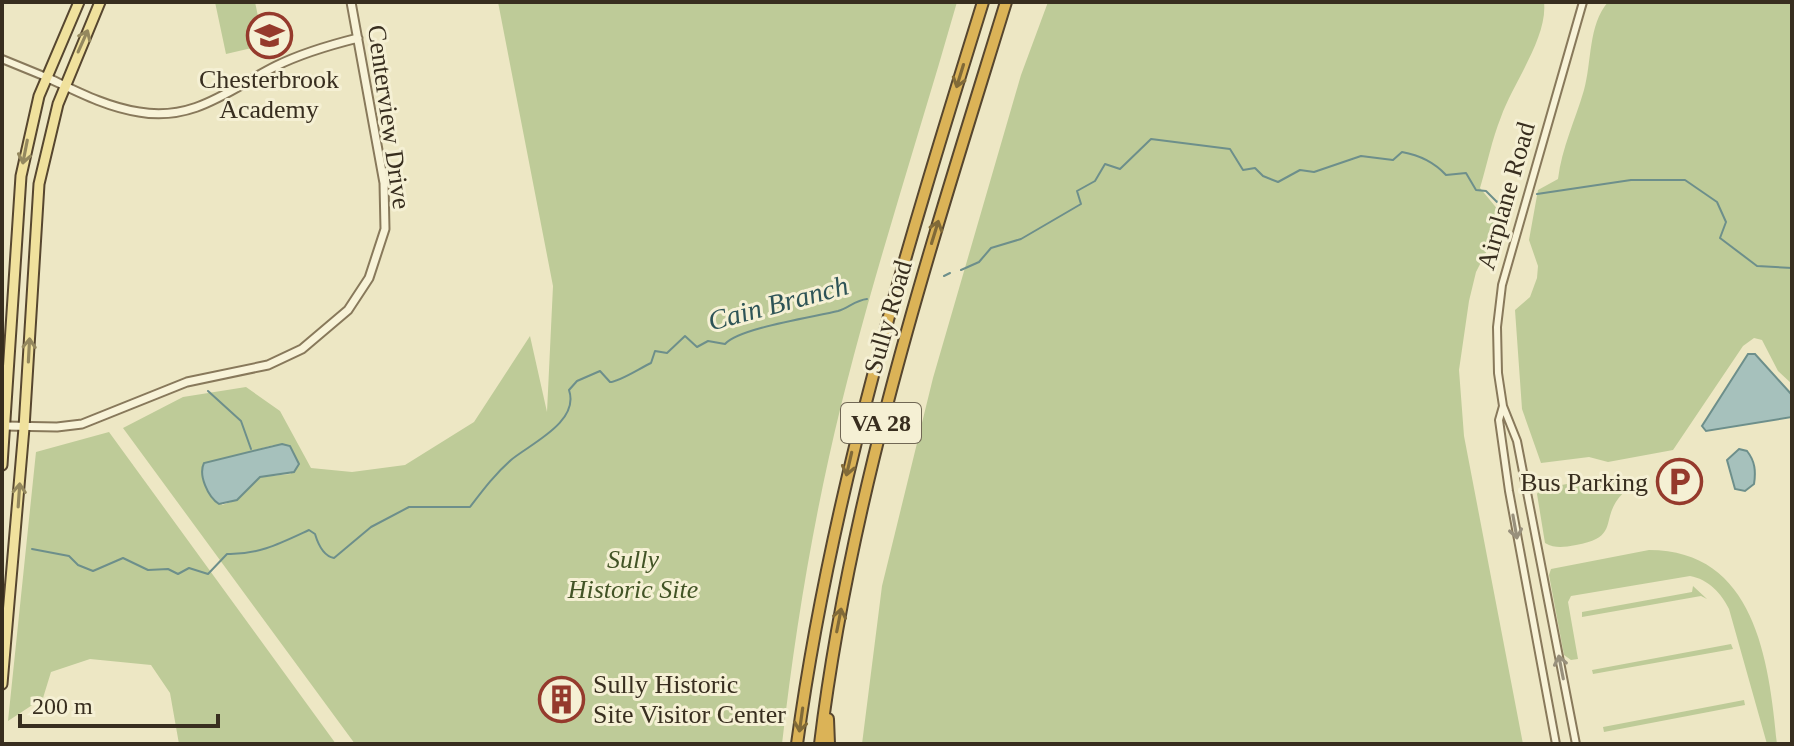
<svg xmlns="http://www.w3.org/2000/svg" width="1794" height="746" font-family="'Times New Roman',serif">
	<rect width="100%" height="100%" fill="#ede7c4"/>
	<path fill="#becb98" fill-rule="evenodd" d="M215,2H255L264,45L226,54Z
		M498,2H957C914,153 863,304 829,457C808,552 793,648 782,744H355L123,428L183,397L246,387L280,411L311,468L352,472L405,465L474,422L530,336L547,412L553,286ZM274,445L291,474L260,477L237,500L222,505L204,463Z
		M1048,2H1544C1548,37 1513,83 1501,117C1492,139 1487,165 1480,188L1499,211L1498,229L1476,272L1469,301L1459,370L1464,436L1523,744H862L882,586L933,378L1021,75Z
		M1608,2H1792V384L1778,371L1762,340L1754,338L1743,346L1673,450L1608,462L1589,457L1541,463L1522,409L1515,310L1530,297L1537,278L1538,266L1529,240L1538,190L1558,179C1562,147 1575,121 1584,90C1592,62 1588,25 1608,2Z
		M109,432L336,744H179L170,693L151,665L90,659L51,672L43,698L8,721L36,452Z
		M1610,476L1622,484L1623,493C1598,519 1622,537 1576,545C1564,547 1556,549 1545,543L1537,494L1540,489Z
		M1649,550C1755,550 1769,660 1777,744H1767L1729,609C1722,594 1708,579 1690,576L1571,596L1568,602L1578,659L1571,660L1564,655L1549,575L1551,569Z
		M1693,586L1707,599L1701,596L1582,617V612L1692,592Z
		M1731,644L1733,649L1593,674L1592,670Z
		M1744,700L1745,705L1604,732L1603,727Z"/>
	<path fill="#a6c1bc" stroke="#6d8f8b" stroke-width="2" d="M1748,354H1755L1792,395V417L1706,431L1702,426Z
		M282,444L290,446L299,464L294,472L260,477L237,500L219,504C208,497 198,475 204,463Z
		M1739,449L1747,451C1755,461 1756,471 1754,484L1745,491L1735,489L1727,460Z"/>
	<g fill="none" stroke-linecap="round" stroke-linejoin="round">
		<path stroke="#6d8f8b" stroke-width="2" d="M1537,194L1631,180H1685L1717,202L1726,222L1720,238L1757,266L1792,268
			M961,270L979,262L991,248L1021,239L1081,204L1077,191L1095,181L1105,164L1120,169L1151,139L1230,149L1243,170L1255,168L1263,176L1278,182L1300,170L1314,172L1361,156L1393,160L1402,152C1419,155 1434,162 1446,175L1466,173L1476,190L1486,191L1497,202L1504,200
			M944,276L950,273
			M208,391L241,421L251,449
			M32,549L69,556L78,565L93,571L123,558L148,570L168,569L178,574L189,568L208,574L227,554C258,555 281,543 309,530L315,534C318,544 323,556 334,558L371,527L409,507H470C483,490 495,474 511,460C530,444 580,422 569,390L577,381L600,371L610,382C619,382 640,368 651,363L655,351L667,353L685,336L697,347L708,341L725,344C739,328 814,317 838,311C848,308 856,300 867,299"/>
		<defs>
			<path id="minor" d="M2,59L46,77
				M1503,406L1499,420L1509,491L1556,744
				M1576,744L1517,441L1503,406L1498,373L1497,327L1502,285L1583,2"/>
			<path id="tertiary" d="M46,77C76,91 106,107 139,112C194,122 230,89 276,66C302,53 330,45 358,38
				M5,426L57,427L82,424L187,382L268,365L302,349L348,310L369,278L385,229L384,183L351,2"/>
			<path id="primary" d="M2,465L21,176L39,96L79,2
				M2,684L24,428L39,184L58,104L100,2"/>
			<path id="motorway" d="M828,719L829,744
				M797,744C832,489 907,247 983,2
				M820,744C851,490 931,246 1006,2"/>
		</defs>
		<use href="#minor" stroke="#88795b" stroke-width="10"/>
		<use href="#tertiary" stroke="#88795b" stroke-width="11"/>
		<use href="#primary" stroke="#56462f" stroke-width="13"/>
		<use href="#motorway" stroke="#56462f" stroke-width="14"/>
		<use href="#minor" stroke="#f8f3d8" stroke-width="6"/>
		<use href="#tertiary" stroke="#f8f3d8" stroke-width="7"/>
		<use href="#primary" stroke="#f0e19d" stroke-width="9"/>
		<use href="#motorway" stroke="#dbb357" stroke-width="10"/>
	</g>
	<defs><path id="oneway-shaft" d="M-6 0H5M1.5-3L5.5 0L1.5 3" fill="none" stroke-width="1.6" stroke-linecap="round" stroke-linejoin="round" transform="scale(2)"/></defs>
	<g stroke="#94885e">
		<use href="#oneway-shaft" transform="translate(83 41) rotate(-66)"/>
		<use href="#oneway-shaft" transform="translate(25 152) rotate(101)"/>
		<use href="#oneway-shaft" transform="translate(29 350) rotate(-87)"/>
		<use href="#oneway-shaft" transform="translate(19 495) rotate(-86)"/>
	</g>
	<g stroke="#816a38">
		<use href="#oneway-shaft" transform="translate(960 76) rotate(107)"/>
		<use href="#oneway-shaft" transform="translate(935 232) rotate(-73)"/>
		<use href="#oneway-shaft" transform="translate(849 464) rotate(103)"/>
		<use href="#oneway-shaft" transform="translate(839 620) rotate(-79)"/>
		<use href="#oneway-shaft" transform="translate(801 720) rotate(98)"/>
	</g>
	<g stroke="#98907c">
		<use href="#oneway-shaft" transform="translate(1515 527) rotate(80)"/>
		<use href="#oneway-shaft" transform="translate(1561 667) rotate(-101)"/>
	</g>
	<defs>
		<symbol id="school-ring" viewBox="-11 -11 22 22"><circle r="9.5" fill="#f5f0d4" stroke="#953a2c" stroke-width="1.5"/><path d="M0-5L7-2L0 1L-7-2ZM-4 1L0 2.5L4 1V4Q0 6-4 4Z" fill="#953a2c"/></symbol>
		<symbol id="parking-ring" viewBox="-11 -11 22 22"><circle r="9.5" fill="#f5f0d4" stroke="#953a2c" stroke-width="1.5"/><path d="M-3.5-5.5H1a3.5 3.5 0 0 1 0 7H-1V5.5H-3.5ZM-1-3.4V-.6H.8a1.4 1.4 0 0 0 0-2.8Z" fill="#953a2c"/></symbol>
		<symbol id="building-ring" viewBox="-11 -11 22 22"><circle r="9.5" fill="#f5f0d4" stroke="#953a2c" stroke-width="1.5"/><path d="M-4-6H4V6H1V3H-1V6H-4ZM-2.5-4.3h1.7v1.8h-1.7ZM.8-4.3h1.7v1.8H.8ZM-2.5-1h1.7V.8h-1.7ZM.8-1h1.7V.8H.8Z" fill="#953a2c"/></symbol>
	</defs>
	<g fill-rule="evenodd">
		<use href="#school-ring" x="244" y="10" width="51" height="51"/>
		<use href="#parking-ring" x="1654" y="456" width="51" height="51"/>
		<use href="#building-ring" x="536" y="674" width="51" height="51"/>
	</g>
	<g text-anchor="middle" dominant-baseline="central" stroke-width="6" stroke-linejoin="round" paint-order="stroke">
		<rect fill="#f5f0d4" stroke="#716855" stroke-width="2" x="841" y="403" width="80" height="40" rx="6"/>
		<g font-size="24" font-weight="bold" fill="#382e1f">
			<text x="881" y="423">VA 28</text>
		</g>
		<g font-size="26" fill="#382e1f" stroke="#f5f0d4">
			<text x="269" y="79">Chesterbrook<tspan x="269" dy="30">Academy</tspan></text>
			<text x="1648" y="482" text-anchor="end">Bus Parking</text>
			<text x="593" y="684" text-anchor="start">Sully Historic<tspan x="593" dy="30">Site Visitor Center</tspan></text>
		</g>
		<g font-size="26" fill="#382e1f" stroke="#f5f0d4">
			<text transform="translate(389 117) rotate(82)">Centerview Drive</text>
			<text transform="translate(1506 196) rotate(-74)">Airplane Road</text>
			<text transform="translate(888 317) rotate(-74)">Sully Road</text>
		</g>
		<g font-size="26" font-style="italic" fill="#425426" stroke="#f5f0d4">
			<text x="633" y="559">Sully<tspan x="633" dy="30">Historic Site</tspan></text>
		</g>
		<g font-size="28" font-style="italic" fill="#2e5457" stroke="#f5f0d4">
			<text transform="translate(778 303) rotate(-15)">Cain Branch</text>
		</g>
	</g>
	<rect width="1794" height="746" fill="none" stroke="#382e1f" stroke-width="8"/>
	<path d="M20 714v12h198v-12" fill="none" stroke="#382e1f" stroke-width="4"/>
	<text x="32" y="714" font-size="24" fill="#382e1f" stroke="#f5f0d4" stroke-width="6" paint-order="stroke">200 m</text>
</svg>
